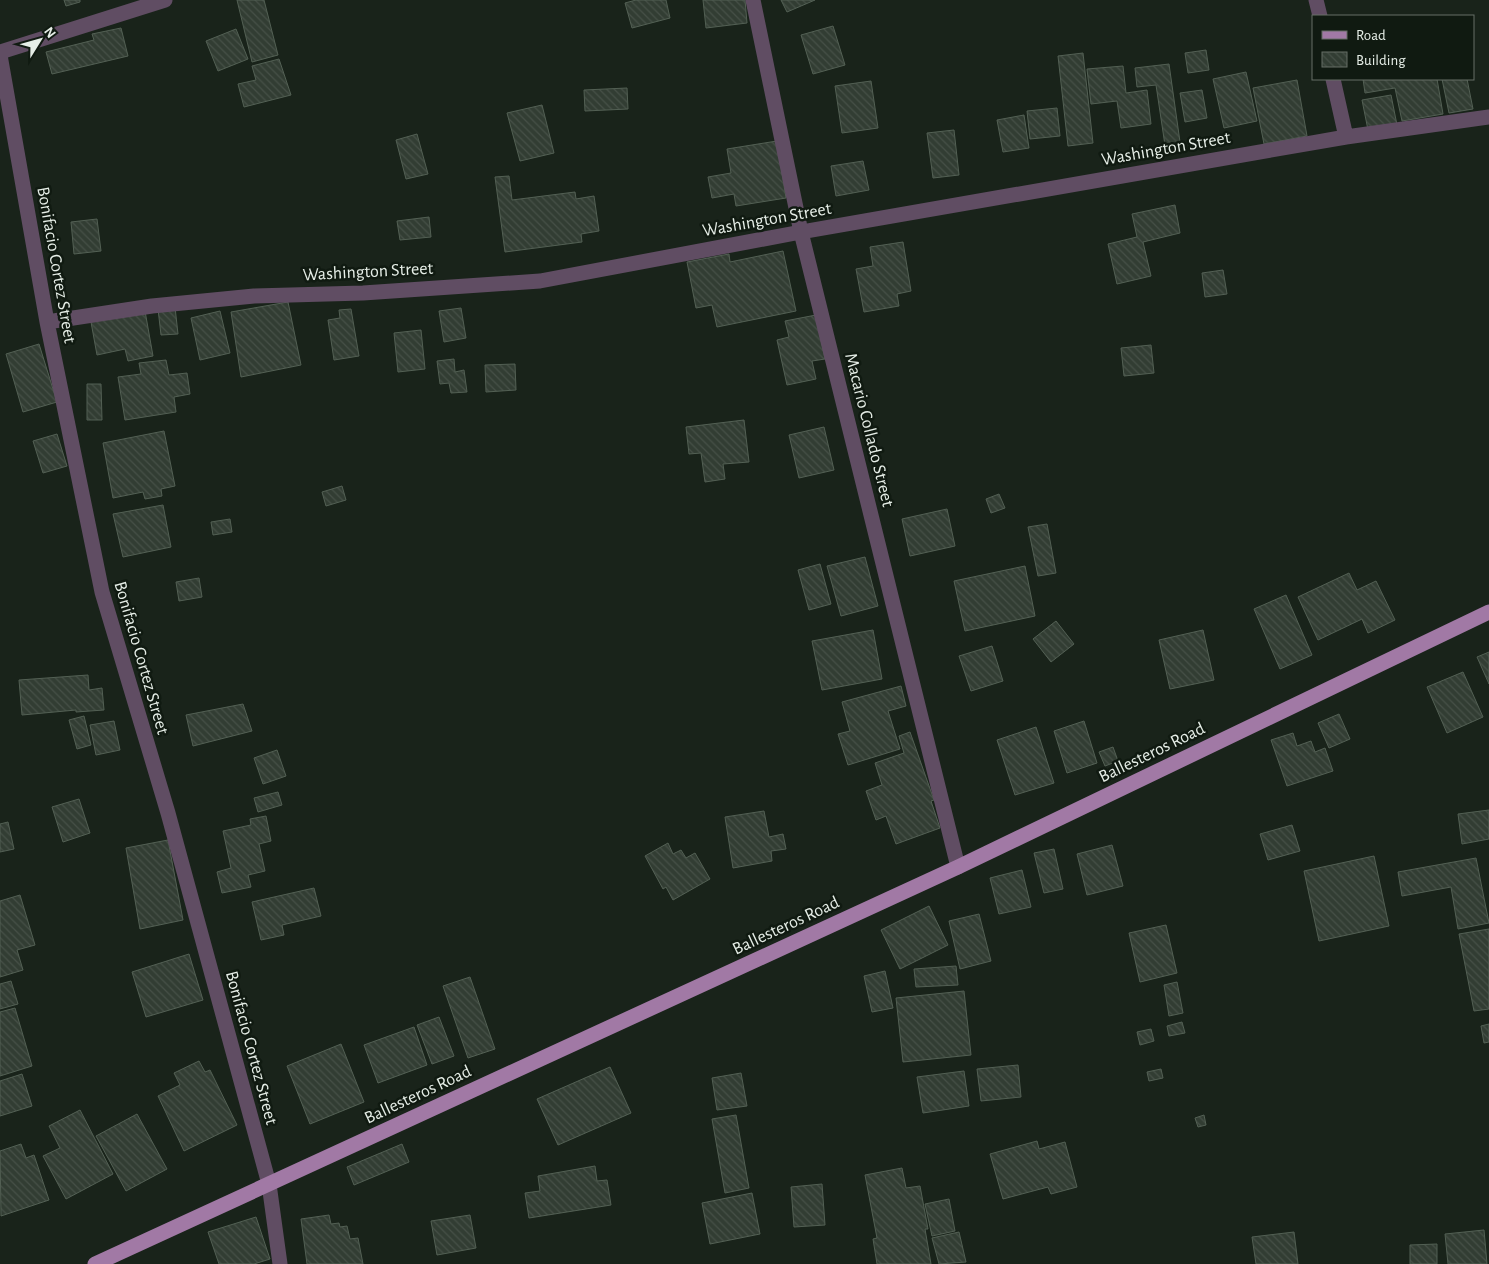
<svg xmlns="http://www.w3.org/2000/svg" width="1489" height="1264" font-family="'Alegreya Sans',sans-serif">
	<defs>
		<pattern id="building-back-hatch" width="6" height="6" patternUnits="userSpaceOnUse" patternTransform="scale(1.25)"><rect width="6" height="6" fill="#323d33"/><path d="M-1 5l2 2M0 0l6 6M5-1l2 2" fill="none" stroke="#465047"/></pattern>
	</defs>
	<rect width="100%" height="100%" fill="#19231a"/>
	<path fill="url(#building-back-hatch)" stroke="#536054" d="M64,0H80V2L66,6Z
		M237,0H264L278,55L252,62Z
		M636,0H666L670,18L632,28L625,3Z
		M703,0H745L747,23L706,28Z
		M781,0H815L787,12Z
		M833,26L845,65L813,74L801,35Z
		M121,28L128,56L52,74L46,52L94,40L92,34Z
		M236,29L248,59L218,71L206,41Z
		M1206,50L1209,70L1188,73L1185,53Z
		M1083,53L1093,143L1068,146L1058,56Z
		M279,59L291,95L244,107L238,84L256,80L252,66Z
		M1169,64L1181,149L1166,152L1156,85L1137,87L1135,68Z
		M1123,66L1126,93L1147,90L1151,124L1121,128L1117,101L1091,104L1087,69Z
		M1246,72L1257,121L1224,128L1213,79Z
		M1363,79H1437L1443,114L1402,121L1395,88L1365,93Z
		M1442,79H1467L1473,109L1449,113Z
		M1297,80L1307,136L1264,144L1253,88Z
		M871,81L878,128L842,133L835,86Z
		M627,88L628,109L585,111L584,90Z
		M1202,90L1207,118L1185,122L1180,93Z
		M1391,95L1397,125L1368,130L1362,100Z
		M542,105L554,153L520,161L507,113Z
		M1057,108L1060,136L1030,139L1027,111Z
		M1024,115L1029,148L1003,152L997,120Z
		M954,130L959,175L933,178L927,133Z
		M417,134L428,174L406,179L396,140Z
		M777,141L786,198L736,206L734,194L712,198L708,177L731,173L727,149Z
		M863,161L869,190L836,196L831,166Z
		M509,176L512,200L575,192L576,199L594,196L599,231L581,234L582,242L505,252L495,177Z
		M1175,205L1180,233L1143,242L1151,276L1117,284L1108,244L1137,237L1132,214Z
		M429,217L431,237L400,240L397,221Z
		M97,219L101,251L74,254L71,222Z
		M903,242L911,291L897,294L899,306L864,312L856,269L873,266L870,247Z
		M783,251L796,311L717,327L712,305L696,308L687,262L729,254L730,262Z
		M1223,270L1227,294L1205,297L1202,273Z
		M288,302L301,365L241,377L231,312Z
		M175,307L178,334L161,335L158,309Z
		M461,308L466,338L444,342L439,311Z
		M351,309L359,356L334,360L328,320L340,318L339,310Z
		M145,311L153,356L128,361L125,349L97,355L91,322Z
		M220,311L230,353L200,360L191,318Z
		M816,315L825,359L812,361L816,379L787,385L777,340L789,337L785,321Z
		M421,330L425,369L398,372L394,333Z
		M39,344L57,402L23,412L6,354Z
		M1151,345L1154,373L1124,376L1121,348Z
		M454,359L455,372L464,370L467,392L451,393L449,383L440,384L437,361Z
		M166,360L169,375L187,373L190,394L174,397L176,412L125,420L118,377L141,374L139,363Z
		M515,364L516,390L486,392L485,365Z
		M87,384H101L102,420H87Z
		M744,420L749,462L723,464L725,479L705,482L701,453L689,454L686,427Z
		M824,427L834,470L799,478L789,435Z
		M164,431L175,486L161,489L162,496L145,499L143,492L113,498L103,443Z
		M57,434L67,466L43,473L33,441Z
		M342,486L346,500L326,506L322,492Z
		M999,494L1005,508L991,513L986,499Z
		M163,505L171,547L123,557L113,514Z
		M947,509L955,546L910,556L902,519Z
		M230,519L232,532L213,535L211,522Z
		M1047,524L1056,573L1038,576L1028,527Z
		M865,557L878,606L841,616L827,566Z
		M820,564L831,604L809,610L798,570Z
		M1025,566L1035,616L965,631L954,581Z
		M1349,573L1357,590L1376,581L1395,620L1368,633L1362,619L1318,640L1298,597Z
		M199,578L202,597L179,601L176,582Z
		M1286,595L1312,655L1280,669L1254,609Z
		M1056,621L1074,644L1051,662L1033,639Z
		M873,630L882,679L822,690L812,641Z
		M1203,630L1214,680L1170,689L1159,640Z
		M992,646L1003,681L971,691L959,656Z
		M1489,652V684L1477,657Z
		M1463,672L1483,717L1447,733L1427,687Z
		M88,675L89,690L102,688L104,710L76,712V710L22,715L19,680Z
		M901,686L906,706L888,711L900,749L848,765L838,734L850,731L842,702Z
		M243,704L252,731L193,746L186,715Z
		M1339,714L1350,739L1329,748L1318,723Z
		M84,716L91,745L77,749L69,720Z
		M114,721L120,750L96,755L90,725Z
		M1084,721L1097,763L1067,773L1054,731Z
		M1036,727L1054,783L1015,795L997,740Z
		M910,732L934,800L931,801L940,828L896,844L886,816L876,820L866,791L882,785L875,763L904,753L899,736Z
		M1293,733L1297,746L1311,741L1315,752L1325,748L1333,771L1287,786L1271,740Z
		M1113,747L1118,761L1105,766L1099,752Z
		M277,750L286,776L263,784L254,758Z
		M278,792L282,805L258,812L254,798Z
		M79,799L90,833L63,842L52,807Z
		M1489,810V839L1462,844L1458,814Z
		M764,811L769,837L783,834L786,849L771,851L772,861L733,868L725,817Z
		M266,816L271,841L259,844L265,871L248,875L251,887L222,893L217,872L231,868L223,831L251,825L250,819Z
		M8,822L14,849L0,852V824Z
		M1292,825L1300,851L1268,860L1260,834Z
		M168,840L183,920L140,929L126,848Z
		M668,843L673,854L681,850L686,858L695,853L710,879L673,900L666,887L663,889L645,856Z
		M1112,845L1123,886L1087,895L1077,854Z
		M1054,849L1063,889L1044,893L1034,853Z
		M1374,856L1389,926L1319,941L1304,871Z
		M1476,858L1489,923L1458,929L1451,887L1402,896L1398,872Z
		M1022,870L1031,907L999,914L990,878Z
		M314,888L321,916L282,925L284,935L261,940L252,902Z
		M20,895L35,945L17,950L23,970L0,977V901Z
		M929,906L948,945L900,969L881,930Z
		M979,914L991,961L960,969L949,921Z
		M1166,925L1177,973L1140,982L1129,933Z
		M1489,929V1009L1474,1011L1459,934Z
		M189,954L203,1000L146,1017L132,972Z
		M956,966L958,985L916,987L914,969Z
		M885,971L893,1008L872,1012L864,976Z
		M470,977L495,1049L468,1058L443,986Z
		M11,981L18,1004L0,1009V984Z
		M1177,982L1183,1013L1169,1016L1164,985Z
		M964,991L971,1055L903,1062L896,998Z
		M15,1008L32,1066L0,1076V1012Z
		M439,1017L454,1056L432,1064L417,1025Z
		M1182,1022L1185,1033L1169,1036L1167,1026Z
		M1489,1024V1042L1484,1043L1481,1026Z
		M414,1027L427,1065L378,1083L364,1045Z
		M1151,1029L1154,1041L1140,1045L1137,1032Z
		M341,1044L364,1102L310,1124L287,1066Z
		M199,1061L205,1072L210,1070L237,1125L184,1151L158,1096L180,1085L174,1073Z
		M1018,1065L1021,1097L981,1101L977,1069Z
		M610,1067L631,1113L558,1145L537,1099Z
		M1161,1069L1163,1078L1149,1081L1147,1072Z
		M964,1071L969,1106L923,1113L917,1077Z
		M741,1073L747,1106L717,1110L712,1078Z
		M22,1074L32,1106L0,1116V1081Z
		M80,1110L113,1174L66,1199L43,1156L60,1148L49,1126Z
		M137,1114L167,1169L126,1191L96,1136Z
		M736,1115L749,1188L725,1193L712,1119Z
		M1204,1115L1206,1125L1198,1127L1195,1118Z
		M1037,1141L1039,1149L1065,1142L1077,1187L1051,1194L1048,1187L1003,1199L990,1154Z
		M21,1144L26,1158L34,1155L49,1200L1,1216L0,1151Z
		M402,1144L409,1162L354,1185L347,1167Z
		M595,1166L597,1181L607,1180L611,1205L529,1218L525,1193L540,1191L538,1176Z
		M902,1168L906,1188L920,1186L928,1229H925L931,1264H877L873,1239L877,1238L865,1175Z
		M822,1184L825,1225L794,1227L791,1187Z
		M752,1193L760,1234L710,1244L702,1203Z
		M949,1199L955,1231L932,1236L925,1204Z
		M329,1215L331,1224L339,1223L340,1227L347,1226L350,1239L358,1238L363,1264H307L301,1219Z
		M470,1215L476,1248L437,1255L431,1221Z
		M256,1217L270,1259L254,1264H219L208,1232Z
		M1484,1230L1487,1264H1448L1445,1234Z
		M959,1232L966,1262L939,1264L932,1238Z
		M1294,1232L1298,1264H1256L1252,1237Z
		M1437,1244V1264H1410V1245Z"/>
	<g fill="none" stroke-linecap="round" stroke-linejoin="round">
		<path stroke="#604d63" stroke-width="15" d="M753,0L801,232L958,867
			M1316,0L1320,16
			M0,52L165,0
			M0,55L47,322L102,592L168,813L269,1184L280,1264
			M1333,79L1346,137
			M47,322L152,306L254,296L363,293L540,281L801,232L1346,137L1489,117"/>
		<path stroke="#a179a5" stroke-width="15" d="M95,1264L958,867L1489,612"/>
	</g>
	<g text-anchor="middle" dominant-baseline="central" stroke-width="5" stroke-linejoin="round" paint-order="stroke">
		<g font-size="18" fill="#e6eee7" stroke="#101a11">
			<text transform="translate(1166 149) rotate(-10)">Washington Street</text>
			<text transform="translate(767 220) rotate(-10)">Washington Street</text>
			<text transform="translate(56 265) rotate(80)">Bonifacio Cortez Street</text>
			<text transform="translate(368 272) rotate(-3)">Washington Street</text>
			<text transform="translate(869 430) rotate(76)">Macario Collado Street</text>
			<text transform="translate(141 658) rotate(74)">Bonifacio Cortez Street</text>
			<text transform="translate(1152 753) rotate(-26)">Ballesteros Road</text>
			<text transform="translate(786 926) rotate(-25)">Ballesteros Road</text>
			<text transform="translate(251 1048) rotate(75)">Bonifacio Cortez Street</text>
			<text transform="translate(418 1095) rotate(-25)">Ballesteros Road</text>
		</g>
	</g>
	<rect x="1312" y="15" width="162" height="65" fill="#101a11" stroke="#666f67"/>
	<rect x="1322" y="31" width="25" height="8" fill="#a179a5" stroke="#666f67"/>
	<text x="1356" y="40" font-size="15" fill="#e6eee7">Road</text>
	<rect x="1322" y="52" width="25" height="15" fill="url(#building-back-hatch)" stroke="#666f67"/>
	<text x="1356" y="65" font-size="15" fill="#e6eee7">Building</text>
	<g transform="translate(40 40) rotate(53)" stroke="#101a11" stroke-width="4" paint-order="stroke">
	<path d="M0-4L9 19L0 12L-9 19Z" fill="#e6eee7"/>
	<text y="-8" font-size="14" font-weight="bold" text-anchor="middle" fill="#e6eee7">N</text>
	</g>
</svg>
